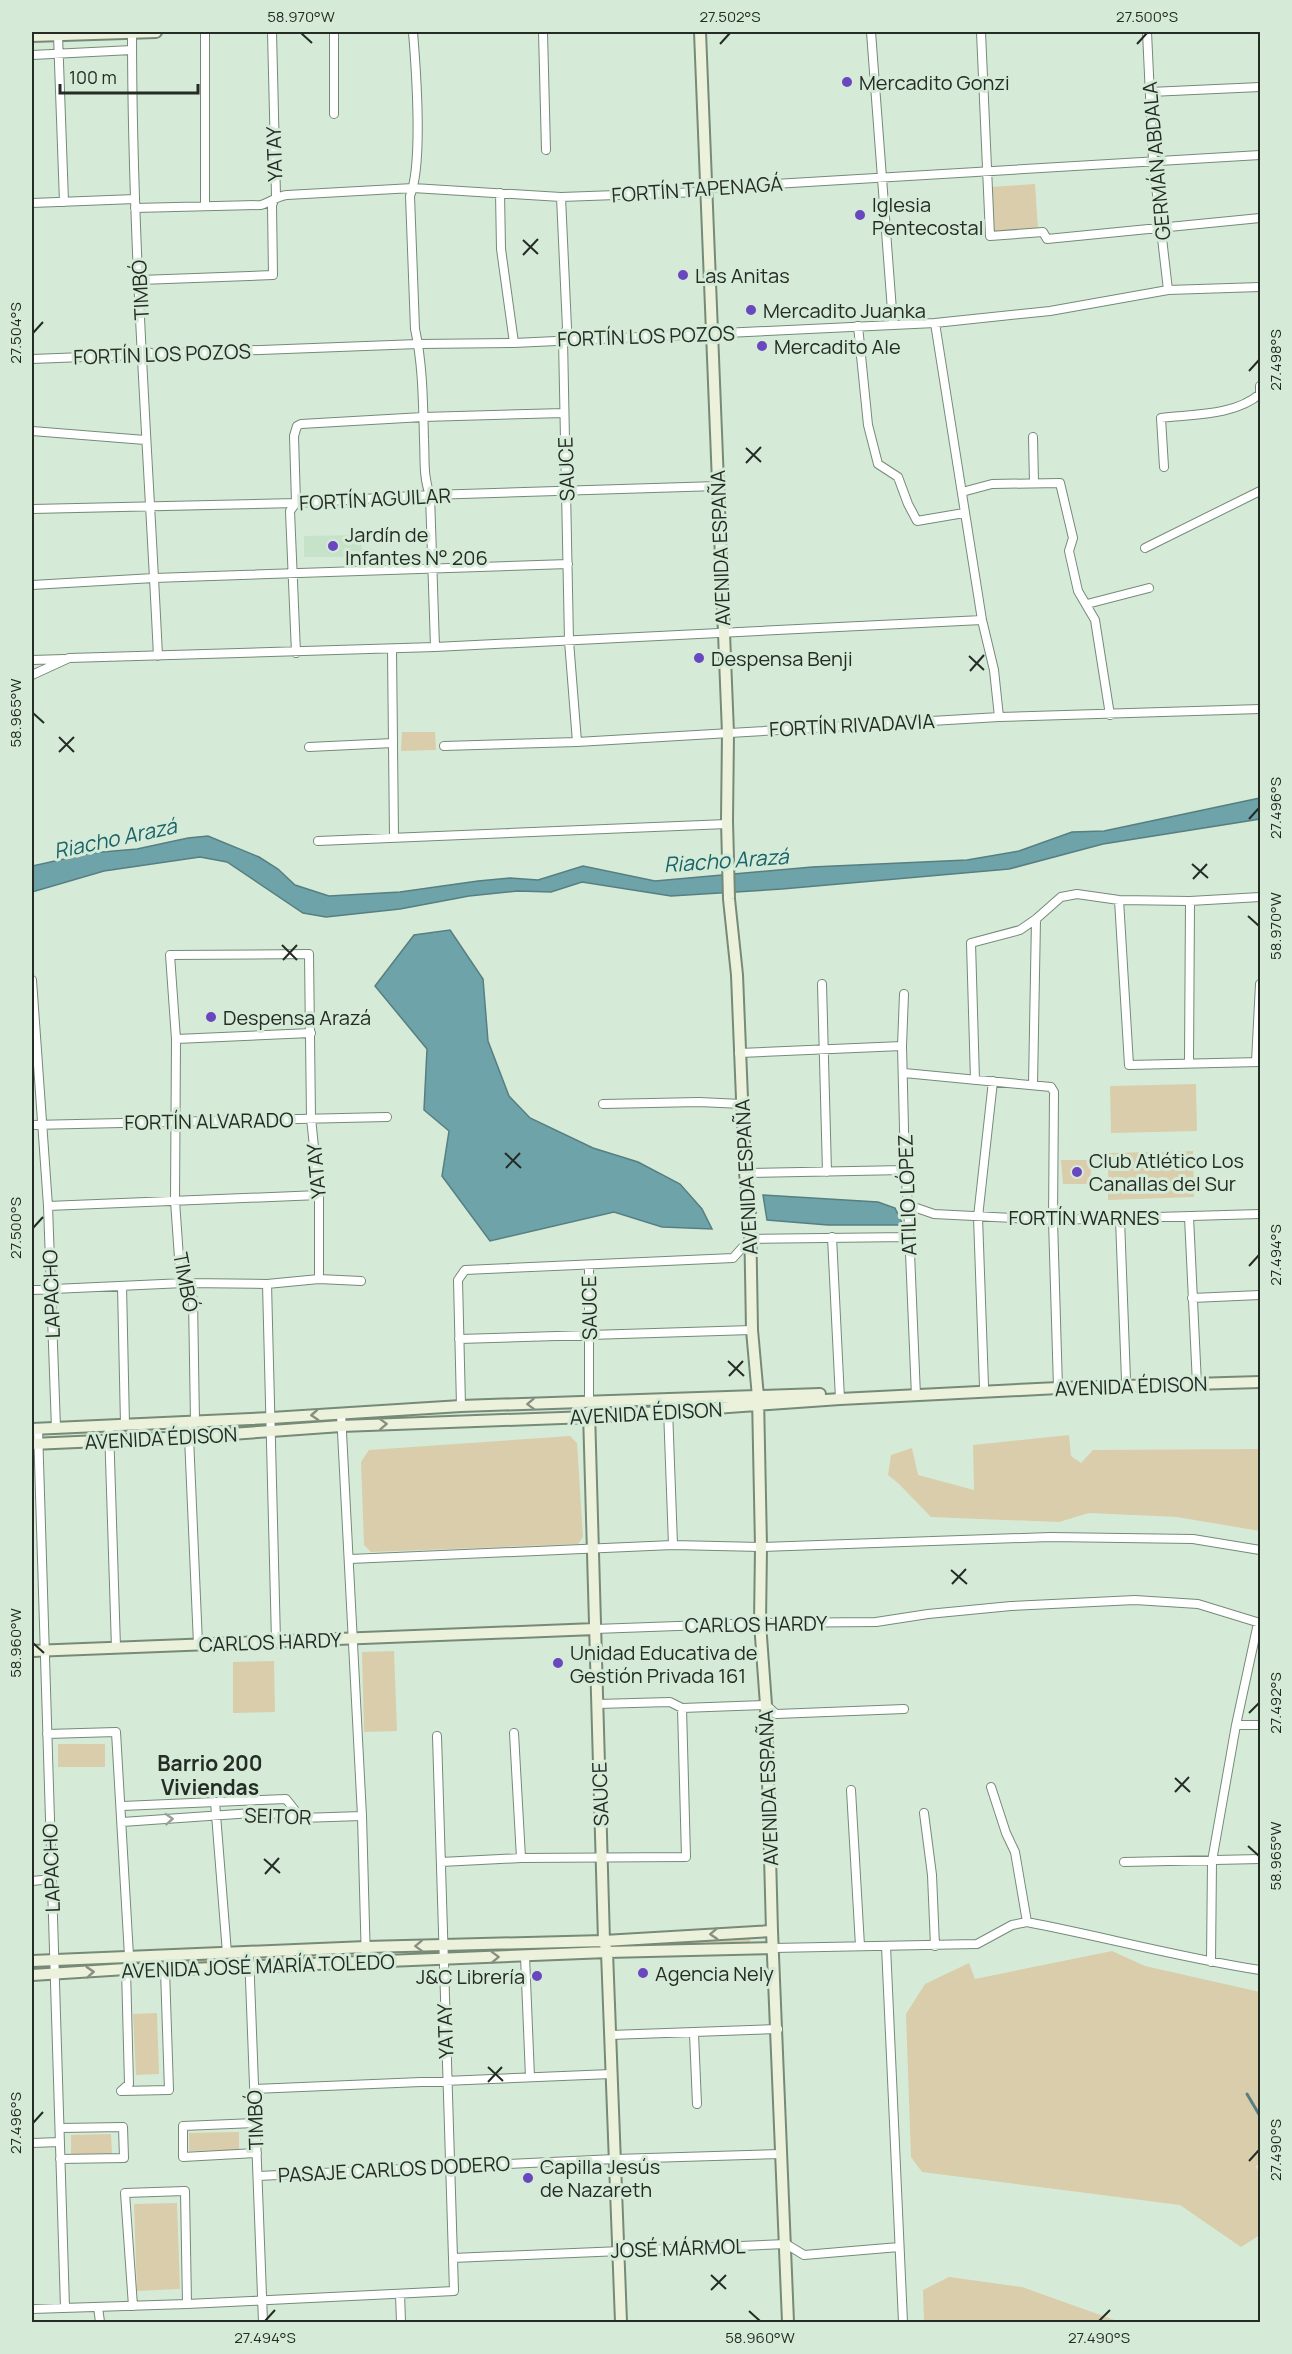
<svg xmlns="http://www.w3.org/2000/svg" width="1292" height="2354" font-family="Manrope,sans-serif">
	<rect width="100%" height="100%" fill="#d5ebd7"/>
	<path fill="#c6e2c9" d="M362,535V557H304V536Z"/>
	<path fill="#dacdab" d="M1035,184L1038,229L993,232L990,187Z
		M402,732H435L436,750L401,751Z
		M1196,1084L1197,1131L1111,1133L1110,1086Z
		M1193,1151L1194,1197L1108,1200V1153Z
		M1061,1160H1092L1090,1184H1063Z
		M1069,1435L1071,1456L1081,1463L1093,1450L1260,1449V1531L1177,1517L1089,1513L1059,1522L931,1517L899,1484L888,1475L891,1455L912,1448L918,1475L974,1490L973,1445Z
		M570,1436L577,1443L583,1537L578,1544L371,1552L364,1545L361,1462L369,1450Z
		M394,1651L397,1731L364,1732L362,1652Z
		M274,1661L275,1712L233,1713V1662Z
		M58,1744H105V1767H58Z
		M750,1938V1944L616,1950L615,1944Z
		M592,1944L593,1949L457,1954L456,1950Z
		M1112,1951L1145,1966L1260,1992V2163L1256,2166L1260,2176V2235L1241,2247L1180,2205L922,2172L911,2157L906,2014L925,1984L969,1963L975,1979Z
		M354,1953V1958L269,1961L270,1957Z
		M236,1959V1962L69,1968V1964Z
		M157,2013L159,2074L136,2075L133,2014Z
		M239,2132V2150L189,2151V2133Z
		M111,2134L112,2154L71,2155V2135Z
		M177,2203L180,2289L137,2291L134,2204Z
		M949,2277L1022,2287L1120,2322H924L923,2290Z"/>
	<path fill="#6da3a9" stroke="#577f81" stroke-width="1.5" d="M1260,798V819L1103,844L1009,869L782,889L671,896L582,882L551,892L518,891L469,896L400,909L326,917L303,913L227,862L200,857L104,871L32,892V866L91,853L137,849L188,838L208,836L259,857L278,869L295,885L329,896L400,892L478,881L510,878L538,880L583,866L655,881L812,867L967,860L1019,851L1072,832L1104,831Z
		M450,930L483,979L488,1041L509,1096L530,1118L593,1148L638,1162L680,1184L702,1209L712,1229L662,1227L614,1212L490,1241L442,1176L449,1131L424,1110L427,1049L375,986L414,935Z
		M763,1195L878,1202L895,1208L903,1225H828L767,1220Z"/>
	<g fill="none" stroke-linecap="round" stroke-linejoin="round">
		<path stroke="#577f81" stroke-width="3" d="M1247,2094L1260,2116"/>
		<defs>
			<path id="street" d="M132,32C132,240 148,448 158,656
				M413,32C416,68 423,165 410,196L415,329C423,365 423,404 424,440C425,458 423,477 430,495L435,647
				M543,32L546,150
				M871,32L893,324
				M981,32L990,236L1043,232L1047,239L1260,218
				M1147,32L1153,160L1168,290
				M58,35L64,202
				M32,55L132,50
				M1150,92L1260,87
				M334,114V32
				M500,193L501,249L514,343
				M561,197L567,328L563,339L569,641L577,742
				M32,203L135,199
				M205,205V32
				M135,208L261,205C271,202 277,196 287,195L413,188L561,197L700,192L706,188L1260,155
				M140,280L273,275L272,205L276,196L272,32
				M935,323L982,620L994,670L999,717
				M858,326L868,425L878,464L898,477L908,504L917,521L964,513
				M32,359L135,355L143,350L153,354L418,344L514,343L935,323L1050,311L1168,290L1260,287
				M32,431L145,440
				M1033,437L1034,483
				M1164,467L1161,418C1193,414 1234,416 1260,394V386
				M962,492L992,484L1060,483L1073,538L1069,551L1078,591L1095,620L1110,715
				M32,509L296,503L430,495L718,486
				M1145,548L1260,491
				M32,585L154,578L568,564
				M1087,604L1149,588
				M392,649L394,838
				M296,653L290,511L296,503L294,436L297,426L301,424L423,417L564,413
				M32,660L64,659
				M32,675L69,658L435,647L982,620
				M444,746L577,742L999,717L1260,709
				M309,747L393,743
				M318,841L727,824
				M1119,900L1129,1065L1260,1062
				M32,980L48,1206L56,1428
				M822,984L827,1172
				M904,994L902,1046L905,1170L908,1205L916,1396
				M176,1039L311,1033
				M739,1053L902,1046
				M1189,1062L1190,901
				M1256,1062L1260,984
				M904,1073L1051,1087L1054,1092L1053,1220L1058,1388
				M975,1080L971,943L1020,930L1036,919L1061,897L1077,894L1119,900L1190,901L1260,897
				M1033,1085L1036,919
				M603,1104L699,1102L742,1104
				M32,1125L387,1117
				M745,1173L905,1170
				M908,1205L934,1214L1053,1220L1260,1214
				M48,1206L319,1195
				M1189,1217L1197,1384
				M1120,1219L1126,1380
				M832,1237L840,1399
				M589,1265V1402
				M267,1284L276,1641
				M122,1286L125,1425
				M32,1290L184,1283L267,1284L319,1279L361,1281
				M1192,1298L1260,1295
				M459,1339L752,1330
				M984,1386L978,1217L993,1081
				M461,1406L458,1280L465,1270L733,1258L750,1239L908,1237
				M668,1409L673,1545
				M341,1413L362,1816L366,1962
				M109,1427L116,1648
				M38,1429L65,2308
				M350,1559L673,1545L761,1547L1050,1537L1193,1539L1260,1550
				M595,1629L760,1623L876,1622L928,1614L1011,1606L1135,1600L1198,1604L1260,1623
				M198,1644L189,1437L195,1422L193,1299L180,1272L175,1201L176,1039L170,955L309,954L311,1118L319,1195V1279
				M597,1704L670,1702L682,1708L766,1705L776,1714L904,1709
				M1236,1725H1260
				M514,1733L521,1858
				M47,1734L116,1732L129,1956
				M991,1787L1006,1833L1015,1852L1027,1922
				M851,1790L860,1946
				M215,1802L227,1953
				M122,1806L286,1799L301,1818
				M924,1813L932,1875L935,1946
				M122,1822L266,1812L301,1818L362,1816
				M441,1862L521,1858L686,1857L682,1708
				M1124,1862L1260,1859
				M32,1881L52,1879
				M886,1946L903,2322
				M773,1948L977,1944L1012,1925L1027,1922C1105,1937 1182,1958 1260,1970
				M249,1953L263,2322
				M525,1956L530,2077
				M1211,1962L1212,1861L1236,1725L1258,1623
				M126,1969L129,2084L121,2091L169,2090L165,1970
				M694,2034L697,2104
				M610,2035L778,2029
				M254,2089L611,2074
				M255,2123L183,2126V2157L257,2153
				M60,2128L123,2127L124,2158L60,2159
				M32,2143L60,2142
				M258,2176L615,2159L782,2154
				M453,2258L786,2244L804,2255L899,2247
				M400,2294L401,2322
				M133,2306L125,2193L185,2191L187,2304
				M98,2307L100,2322
				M32,2309L187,2304L454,2291L437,1736"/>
			<path id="secondary" d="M700,32L728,733L727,821L729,899L737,975L745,1173L750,1214L752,1330L758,1397L761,1547L760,1623L766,1705L772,1931L788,2322
				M32,36L156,32
				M589,1412L604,1941L607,1952L621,2322
				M32,1429L271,1418L461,1406L820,1394
				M32,1444L189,1437L341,1426L589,1417L840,1399L1058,1388L1260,1382
				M32,1651L595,1629
				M32,1961L366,1947L604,1941L772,1931
				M32,1975L126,1969L165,1970L607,1952L773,1948"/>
		</defs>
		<use href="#street" stroke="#768a78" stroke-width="10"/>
		<use href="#secondary" stroke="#768a78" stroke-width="14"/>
		<use href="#street" stroke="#fff" stroke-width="8"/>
		<use href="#secondary" stroke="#ecf1dc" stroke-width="10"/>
	</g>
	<defs><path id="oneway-chevron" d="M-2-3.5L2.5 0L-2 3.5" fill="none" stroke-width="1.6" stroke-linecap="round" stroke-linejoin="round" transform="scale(1.5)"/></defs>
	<g stroke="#888e80">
		<use href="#oneway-chevron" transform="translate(531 1404) rotate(178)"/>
		<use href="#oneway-chevron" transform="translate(315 1415) rotate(176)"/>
		<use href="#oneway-chevron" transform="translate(383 1424) rotate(-2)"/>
		<use href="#oneway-chevron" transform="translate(714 1934) rotate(177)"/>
		<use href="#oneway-chevron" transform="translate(419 1946) rotate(178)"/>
		<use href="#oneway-chevron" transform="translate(495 1957) rotate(-2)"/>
		<use href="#oneway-chevron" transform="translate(90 1972) rotate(-4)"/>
	</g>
	<use stroke="#9ca09d" href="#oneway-chevron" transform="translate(169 1819) rotate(-4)"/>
	<path fill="none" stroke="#242c25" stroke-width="2" d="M301,33L312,43M720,44L730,33M1137,44L1147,33M523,240L538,254M523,255L538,239M33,333L43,322M1249,371L1259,360M746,448L761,462M746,463L761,447M969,656L984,670M970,671L984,655M33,713L44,723M59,737L74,752M59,752L74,737M1249,819L1259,808M1192,864L1208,878M1193,879L1207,864M1248,916L1259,926M282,945L297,960M283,960L297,945M505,1153L521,1168M506,1168L520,1153M33,1228L43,1217M1249,1266L1259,1255M728,1361L744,1376M729,1376L743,1361M951,1570L967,1584M952,1584L966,1569M33,1643L44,1653M1249,1713L1259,1703M1175,1778L1190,1792M1175,1792L1189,1777M1248,1846L1259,1856M264,1859L280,1873M265,1874L279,1858M488,2067L503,2081M488,2082L502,2067M33,2123L43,2112M1249,2161L1259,2150M711,2275L726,2289M711,2290L726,2275M749,2311L760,2321M265,2321L275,2310M1099,2321L1110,2310"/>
	<g fill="#6947bf" stroke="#d5ebd7" stroke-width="2">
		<circle cx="847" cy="82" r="6"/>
		<circle cx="860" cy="215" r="6"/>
		<circle cx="683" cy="275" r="6"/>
		<circle cx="751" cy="310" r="6"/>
		<circle cx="762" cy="346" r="6"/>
		<circle cx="333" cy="546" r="6"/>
		<circle cx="699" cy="658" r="6"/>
		<circle cx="211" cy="1017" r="6"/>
		<circle cx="1077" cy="1172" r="6"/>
		<circle cx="558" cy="1663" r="6"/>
		<circle cx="643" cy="1973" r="6"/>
		<circle cx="537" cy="1976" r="6"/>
		<circle cx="528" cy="2178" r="6"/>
	</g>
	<g text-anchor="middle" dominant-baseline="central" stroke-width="6" stroke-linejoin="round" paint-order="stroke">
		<g font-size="20" fill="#242c25" stroke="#d5ebd7" text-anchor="start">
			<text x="859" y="82">Mercadito Gonzi</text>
			<text x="872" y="204">Iglesia<tspan x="872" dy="23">Pentecostal</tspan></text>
			<text x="695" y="275">Las Anitas</text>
			<text x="763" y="310">Mercadito Juanka</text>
			<text x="774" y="346">Mercadito Ale</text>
			<text x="345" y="534">Jardín de<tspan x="345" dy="23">Infantes N° 206</tspan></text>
			<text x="711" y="658">Despensa Benji</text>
			<text x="223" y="1017">Despensa Arazá</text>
			<text x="1089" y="1160">Club Atlético Los<tspan x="1089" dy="23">Canallas del Sur</tspan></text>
			<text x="570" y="1652">Unidad Educativa de<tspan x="570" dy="23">Gestión Privada 161</tspan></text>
			<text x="655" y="1973">Agencia Nely</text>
			<text x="525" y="1976" text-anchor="end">J&amp;C Librería</text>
			<text x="540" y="2166">Capilla Jesús<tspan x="540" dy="23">de Nazareth</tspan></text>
		</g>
		<g font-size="20" fill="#242c25" stroke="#d5ebd7">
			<text transform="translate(274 154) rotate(-92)">YATAY</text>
			<text transform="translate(1156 161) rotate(-95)">GERMÁN ABDALA</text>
			<text transform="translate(697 189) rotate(-4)">FORTÍN TAPENAGÁ</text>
			<text transform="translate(140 290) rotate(-93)">TIMBÓ</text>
			<text transform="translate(646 336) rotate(-2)">FORTÍN LOS POZOS</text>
			<text transform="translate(162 354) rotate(-2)">FORTÍN LOS POZOS</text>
			<text transform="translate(566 469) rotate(-92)">SAUCE</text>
			<text transform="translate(375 499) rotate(-3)">FORTÍN AGUILAR</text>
			<text transform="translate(720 548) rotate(-92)">AVENIDA ESPAÑA</text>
			<text transform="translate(852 725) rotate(-3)">FORTÍN RIVADAVIA</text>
			<text transform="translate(209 1121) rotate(-1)">FORTÍN ALVARADO</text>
			<text transform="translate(316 1171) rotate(-95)">YATAY</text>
			<text transform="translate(746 1177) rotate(-93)">AVENIDA ESPAÑA</text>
			<text transform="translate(907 1195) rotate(-92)">ATILIO LÓPEZ</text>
			<text x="1084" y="1217">FORTÍN WARNES</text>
			<text transform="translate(186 1282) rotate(79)">TIMBÓ</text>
			<text transform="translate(51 1294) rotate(-92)">LAPACHO</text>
			<text transform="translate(589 1308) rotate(-91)">SAUCE</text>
			<text transform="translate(1131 1386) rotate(-2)">AVENIDA ÉDISON</text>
			<text transform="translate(646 1413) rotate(-3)">AVENIDA ÉDISON</text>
			<text transform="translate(161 1438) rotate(-3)">AVENIDA ÉDISON</text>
			<text transform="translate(756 1624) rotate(-1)">CARLOS HARDY</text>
			<text transform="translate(270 1642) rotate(-2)">CARLOS HARDY</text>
			<text transform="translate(768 1788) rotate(-92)">AVENIDA ESPAÑA</text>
			<text transform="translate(600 1794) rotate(-92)">SAUCE</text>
			<text transform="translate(278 1816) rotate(2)">SEITOR</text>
			<text transform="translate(51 1868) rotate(-92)">LAPACHO</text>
			<text transform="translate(258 1966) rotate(-2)">AVENIDA JOSÉ MARÍA TOLEDO</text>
			<text transform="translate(445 2031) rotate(-92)">YATAY</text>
			<text transform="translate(255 2120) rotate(-92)">TIMBÓ</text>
			<text transform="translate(394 2169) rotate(-3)">PASAJE CARLOS DODERO</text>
			<text transform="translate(678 2248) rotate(-2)">JOSÉ MÁRMOL</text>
		</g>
		<g font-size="21" font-style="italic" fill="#19636b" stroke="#d5ebd7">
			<text transform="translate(115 838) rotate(-12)">Riacho Arazá</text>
			<text transform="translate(726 860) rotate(-4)">Riacho Arazá</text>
		</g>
		<g font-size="21" font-weight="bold" fill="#242c25" stroke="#d5ebd7">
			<text x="210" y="1763">Barrio 200<tspan x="210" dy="24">Viviendas</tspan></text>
		</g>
	</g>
	<rect width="1292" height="2354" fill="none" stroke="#d5ebd7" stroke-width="66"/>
	<path d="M60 84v9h138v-9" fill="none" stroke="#242c25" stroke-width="3"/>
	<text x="69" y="84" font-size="18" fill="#242c25" stroke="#d5ebd7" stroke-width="4.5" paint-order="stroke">100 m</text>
	<rect x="33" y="33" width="1226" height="2288" fill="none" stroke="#242c25" stroke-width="2"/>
	<g font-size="15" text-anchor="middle" fill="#242c25">
		<text x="301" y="22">58.970°W</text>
		<text x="730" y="22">27.502°S</text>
		<text x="1147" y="22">27.500°S</text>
		<text transform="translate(16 333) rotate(-90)" y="5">27.504°S</text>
		<text transform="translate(1276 360) rotate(-90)" y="5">27.498°S</text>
		<text transform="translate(16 713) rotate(-90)" y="5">58.965°W</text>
		<text transform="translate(1276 808) rotate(-90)" y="5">27.496°S</text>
		<text transform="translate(1276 926) rotate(-90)" y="5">58.970°W</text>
		<text transform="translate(16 1228) rotate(-90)" y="5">27.500°S</text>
		<text transform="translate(1276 1255) rotate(-90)" y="5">27.494°S</text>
		<text transform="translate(16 1643) rotate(-90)" y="5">58.960°W</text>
		<text transform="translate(1276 1703) rotate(-90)" y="5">27.492°S</text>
		<text transform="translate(1276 1856) rotate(-90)" y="5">58.965°W</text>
		<text transform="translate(16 2123) rotate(-90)" y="5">27.496°S</text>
		<text transform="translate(1276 2150) rotate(-90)" y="5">27.490°S</text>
		<text x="265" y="2343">27.494°S</text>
		<text x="760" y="2343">58.960°W</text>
		<text x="1099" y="2343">27.490°S</text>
	</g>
</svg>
